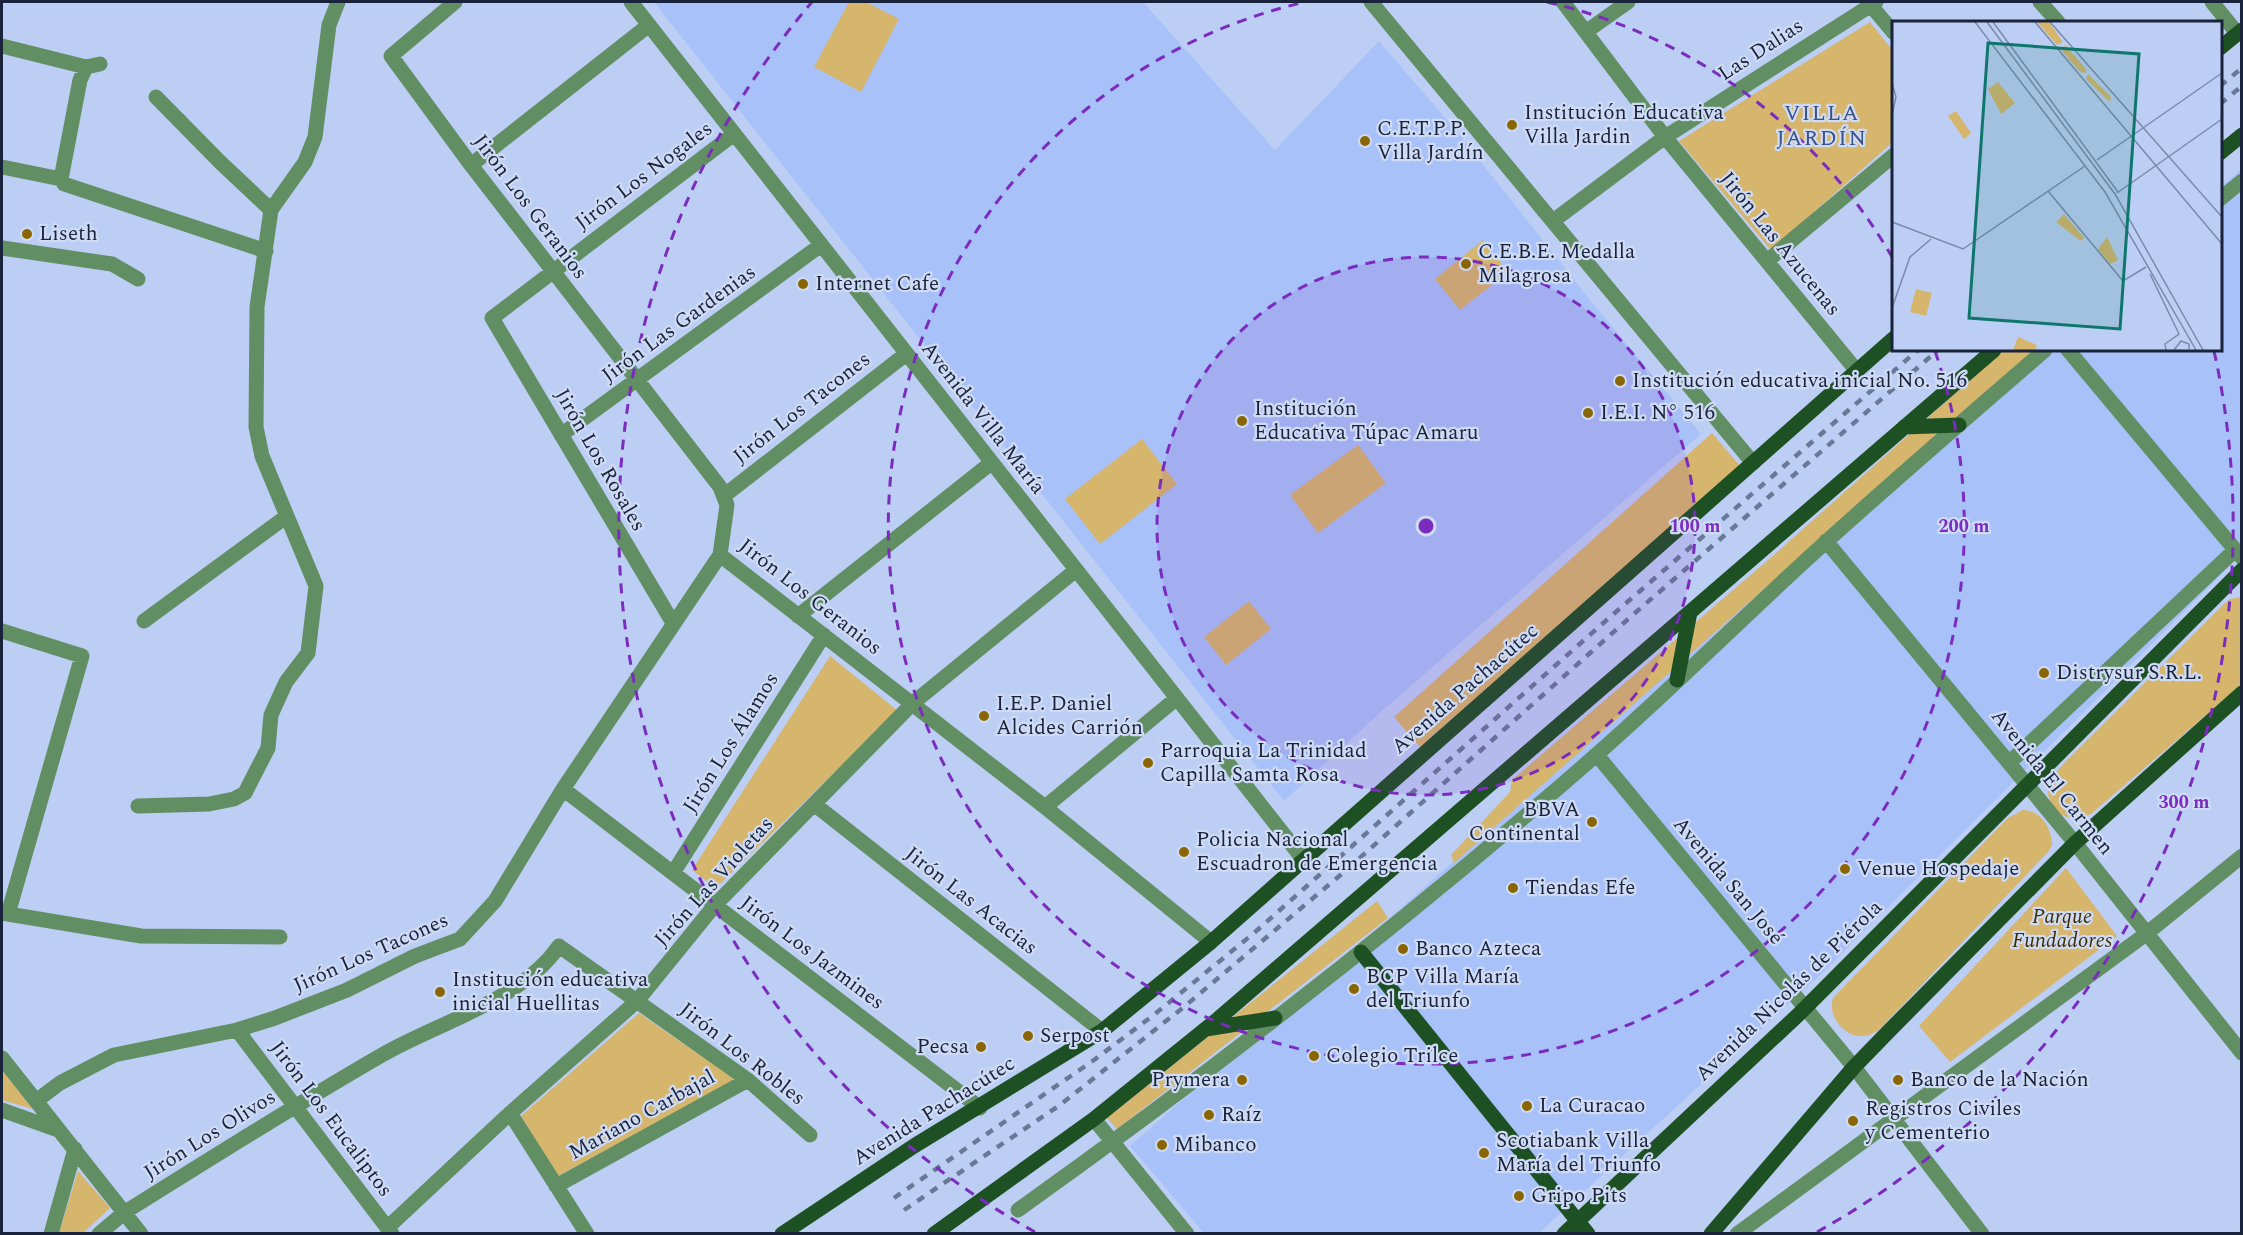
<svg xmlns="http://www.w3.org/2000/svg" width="2243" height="1235" font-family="Spectral,serif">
	<rect width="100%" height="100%" fill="#bccef4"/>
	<path fill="#a8c1f8" d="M654,2H1143L1275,150L1379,41L1458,133L1590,300L1701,434L1384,709L1284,801Z
		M2241,169V555L1823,972L1539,1233H1204L1130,1146L2036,350H2220L2221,187Z"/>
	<path fill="#d6b56d" d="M849,2H866L899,19L861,92L814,67Z
		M1870,22L1893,51V142L1771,250L1679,141Z
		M1483,240L1508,272L1460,310L1435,279Z
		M2004,350H2034L1454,863L1451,855L1510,792L1512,780L1775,554Z
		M1712,433L1741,467L1420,747L1394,717Z
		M1142,439L1177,484L1100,544L1065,499Z
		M1358,445L1386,483L1318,533L1290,495Z
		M2241,597V685L2091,814C2084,817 2075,819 2067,817C2056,813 2046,799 2048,787C2050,778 2058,770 2064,763L2225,603L2230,599Z
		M1249,601L1271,629L1226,665L1204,637Z
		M830,656L898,711L716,888L692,870Z
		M2023,810C2041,810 2052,829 2052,845L2048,852L1879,1030C1875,1032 1870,1035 1865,1036C1845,1039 1827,1016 1833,998L2008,818Z
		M2066,868L2117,936L1950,1062L1919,1026Z
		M1377,901L1388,918L1117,1129L1107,1118Z
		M639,1013L736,1080L558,1176L521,1116Z
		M2,1070L33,1109L2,1100Z
		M78,1171L110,1208L83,1233H59Z"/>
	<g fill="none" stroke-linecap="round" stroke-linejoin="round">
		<path stroke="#618f63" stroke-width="15" d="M455,2L391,56L471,165L720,487L727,505L720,555L1045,807L1211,942
			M631,2L1303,859
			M1371,2L1753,463
			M1563,2L1665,137L1856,370
			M1868,2L1894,33
			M2040,2L2058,22
			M2212,2L2237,33
			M1587,31L1628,2
			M2,46L86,67
			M100,64L86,67L80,80L61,179L64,184L266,251
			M156,97L220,162L271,210
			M471,165L649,25
			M2,167L61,179
			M2220,199L2242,181
			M1553,221L1665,137L1876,2
			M2,248L112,264L138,279
			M1767,261L1894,155
			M2068,350L2242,558
			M561,435L821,245
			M725,495L906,354
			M1826,541L2075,843L2242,1053
			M798,616L991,463
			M144,621L287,516
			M673,623L492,318L734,134
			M2,631L82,656L8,914
			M1597,755L1854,1067L1982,1234
			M2010,762L2235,550
			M563,789L980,1108
			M814,804L1102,1031
			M138,806L209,804L234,799L245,793L268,748L271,715L286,682L308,653L316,586L262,456L256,427L257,307L271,210L305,162L315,137L329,25L338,2
			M1045,807L1177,698
			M673,873L824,635
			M2,913L141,936L280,937
			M237,1030L392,1234
			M2,1058L141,1234
			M36,1101L60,1083L114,1055L237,1030L275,1018L347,990L415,956L460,939L495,901L563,789L720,555
			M2,1110L58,1130
			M510,1113L587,1234
			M1094,1119L1187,1234
			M556,1186L748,1080
			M1018,1210C1217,1068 1411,917 1595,756C1674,687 1749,611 1827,541C1899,476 1972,413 2045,350
			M387,1228L507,1116L637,1001L715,905L913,703L1076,570
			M51,1234L75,1149
			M99,1234L125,1212C210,1159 295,1105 382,1055C439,1022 521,1001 559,946L748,1080L810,1135
			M1737,1234L2146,934L2242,856"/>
		<path stroke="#1d5022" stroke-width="15" d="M2220,48L2242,30
			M2220,153L2242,135
			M1904,427L1959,425
			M1677,680L1690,612
			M1361,952L1588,1234
			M1206,1029L1275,1018
			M782,1234L914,1146L1102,1031L1211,942L1894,338
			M934,1234L1094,1119L1218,1019L1994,350
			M1564,1234L1798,1015L2242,570
			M1711,1234L1854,1067L1890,1030L2075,843L2242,693"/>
		<path stroke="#6a7897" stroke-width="4.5" stroke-dasharray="8 8" stroke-linecap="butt" d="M2220,86L2242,68
			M2220,104L2242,86
			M894,1198L1094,1060L1155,1014L1254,933L1610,617L1918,350
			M904,1210L1060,1105L1185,1006L1344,872L1635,613L1938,350"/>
	</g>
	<circle cx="1426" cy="526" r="269" fill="#7b2cbf" fill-opacity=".12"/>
	<g fill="none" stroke="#7b2cbf" stroke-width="3" stroke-dasharray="10 8">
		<circle cx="1426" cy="526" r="269"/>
		<path d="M1547 2A538 538 0 0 1 1892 257M1935 351A538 538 0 1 1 1305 2"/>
		<path d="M1035 1232A807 807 0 0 1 812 2M2214 351A807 807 0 0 1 1817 1232"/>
	</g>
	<g fill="#896603" stroke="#cfdbf5" stroke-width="2">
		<circle cx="1512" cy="125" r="6"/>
		<circle cx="1365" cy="141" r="6"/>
		<circle cx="27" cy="234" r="6"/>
		<circle cx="1466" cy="264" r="6"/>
		<circle cx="803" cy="284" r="6"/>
		<circle cx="1620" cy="381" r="6"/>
		<circle cx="1588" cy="413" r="6"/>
		<circle cx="1242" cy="421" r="6"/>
		<circle cx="2044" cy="673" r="6"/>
		<circle cx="984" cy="716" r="6"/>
		<circle cx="1148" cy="763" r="6"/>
		<circle cx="1592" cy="822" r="6"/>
		<circle cx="1184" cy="852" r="6"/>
		<circle cx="1845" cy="869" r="6"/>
		<circle cx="1513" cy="888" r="6"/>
		<circle cx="1403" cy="949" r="6"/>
		<circle cx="1354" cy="989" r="6"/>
		<circle cx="440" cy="992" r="6"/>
		<circle cx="1028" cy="1036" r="6"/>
		<circle cx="981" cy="1047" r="6"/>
		<circle cx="1314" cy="1056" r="6"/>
		<circle cx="1242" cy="1080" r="6"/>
		<circle cx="1898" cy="1080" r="6"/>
		<circle cx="1527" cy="1106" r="6"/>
		<circle cx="1209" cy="1115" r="6"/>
		<circle cx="1853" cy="1121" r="6"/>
		<circle cx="1162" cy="1145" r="6"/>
		<circle cx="1484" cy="1153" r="6"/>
		<circle cx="1519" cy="1196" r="6"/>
	</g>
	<g text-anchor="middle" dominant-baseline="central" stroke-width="4.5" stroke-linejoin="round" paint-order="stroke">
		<g font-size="21" fill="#19233b" stroke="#cfdbf5">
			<text transform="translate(1761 50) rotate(-33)">Las Dalias</text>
			<text transform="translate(644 176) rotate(-37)">Jirón Los Nogales</text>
			<text transform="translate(530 207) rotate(53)">Jirón Los Geranios</text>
			<text transform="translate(1780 244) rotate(51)">Jirón Las Azucenas</text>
			<text transform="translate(679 324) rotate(-36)">Jirón Las Gardenias</text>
			<text transform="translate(802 408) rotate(-38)">Jirón Los Tacones</text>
			<text transform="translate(983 418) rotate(52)">Avenida Villa María</text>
			<text transform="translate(600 460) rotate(60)">Jirón Los Rosales</text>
			<text transform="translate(810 597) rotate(38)">Jirón Los Geranios</text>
			<text transform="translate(1465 689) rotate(-41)">Avenida Pachacútec</text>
			<text transform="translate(731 743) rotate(-58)">Jirón Los Álamos</text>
			<text transform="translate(2052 782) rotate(51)">Avenida El Carmen</text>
			<text transform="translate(1728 881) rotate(50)">Avenida San José</text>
			<text transform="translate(714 882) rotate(-48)">Jirón Las Violetas</text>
			<text transform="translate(971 901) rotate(38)">Jirón Las Acacias</text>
			<text transform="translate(371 953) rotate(-24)">Jirón Los Tacones</text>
			<text transform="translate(812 953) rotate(37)">Jirón Los Jazmines</text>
			<text transform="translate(1789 991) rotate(-44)">Avenida Nicolás de Piérola</text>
			<text transform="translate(742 1054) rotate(38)">Jirón Los Robles</text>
			<text transform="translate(934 1111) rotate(-32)">Avenida Pachacútec</text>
			<text transform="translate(642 1115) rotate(-29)">Mariano Carbajal</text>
			<text transform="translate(331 1119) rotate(53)">Jirón Los Eucaliptos</text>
			<text transform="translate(210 1135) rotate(-32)">Jirón Los Olivos</text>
		</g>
		<g font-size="21" fill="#19233b" stroke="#cfdbf5" text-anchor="start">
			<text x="1524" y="113">Institución Educativa<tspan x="1524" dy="24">Villa Jardin</tspan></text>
			<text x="1377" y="129">C.E.T.P.P.<tspan x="1377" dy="24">Villa Jardín</tspan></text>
			<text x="39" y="234">Liseth</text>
			<text x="1478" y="252">C.E.B.E. Medalla<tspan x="1478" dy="24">Milagrosa</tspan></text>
			<text x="815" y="284">Internet Cafe</text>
			<text x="1632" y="381">Institución educativa inicial No. 516</text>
			<text x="1254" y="409">Institución<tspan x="1254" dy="24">Educativa Túpac Amaru</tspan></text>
			<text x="1600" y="413">I.E.I. N° 516</text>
			<text x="2056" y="673">Distrysur S.R.L.</text>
			<text x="996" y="704">I.E.P. Daniel<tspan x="996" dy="24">Alcides Carrión</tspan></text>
			<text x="1160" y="751">Parroquia La Trinidad<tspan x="1160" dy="24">Capilla Samta Rosa</tspan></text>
			<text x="1580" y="810" text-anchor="end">BBVA<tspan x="1580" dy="24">Continental</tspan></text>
			<text x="1196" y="840">Policia Nacional<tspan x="1196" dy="24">Escuadron de Emergencia</tspan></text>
			<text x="1857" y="869">Venue Hospedaje</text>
			<text x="1525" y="888">Tiendas Efe</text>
			<text x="1415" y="949">Banco Azteca</text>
			<text x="1366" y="977">BCP Villa María<tspan x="1366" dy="24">del Triunfo</tspan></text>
			<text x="452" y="980">Institución educativa<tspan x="452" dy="24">inicial Huellitas</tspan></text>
			<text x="1040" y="1036">Serpost</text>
			<text x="969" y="1047" text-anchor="end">Pecsa</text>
			<text x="1326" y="1056">Colegio Trilce</text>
			<text x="1230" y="1080" text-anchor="end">Prymera</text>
			<text x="1910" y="1080">Banco de la Nación</text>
			<text x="1539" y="1106">La Curacao</text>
			<text x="1865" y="1109">Registros Civiles<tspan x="1865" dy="24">y Cementerio</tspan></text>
			<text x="1221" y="1115">Raíz</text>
			<text x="1496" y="1141">Scotiabank Villa<tspan x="1496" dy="24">María del Triunfo</tspan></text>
			<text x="1174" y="1145">Mibanco</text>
			<text x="1531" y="1196">Gripo Pits</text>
		</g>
		<g font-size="21" font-style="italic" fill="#3e2d02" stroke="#cfdbf5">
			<text x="2062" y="917">Parque<tspan x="2062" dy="24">Fundadores</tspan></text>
		</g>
		<g font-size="22" letter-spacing="1.5" fill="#3b5288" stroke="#cfdbf5">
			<text x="1822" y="113">VILLA<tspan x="1822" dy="25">JARDÍN</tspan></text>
		</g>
	</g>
	<g transform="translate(1892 21)">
		<rect width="330" height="330" fill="#bccef4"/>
		<path d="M145,1H157L171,21L165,24ZM173,24L194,48V52L188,51L170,30ZM196,53L219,76L218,81L194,58ZM106,61L123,82L109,93L96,68ZM64,90L79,112L72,118L56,95ZM172,193L192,217L189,220L164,201ZM215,216L226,239L218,243L206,228ZM24,268L40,272L34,295L18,291ZM126,316L145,324L143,329H121Z" fill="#d6b56d"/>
		<path fill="none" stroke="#7b8aaa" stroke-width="1.5" d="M83,1L213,171L304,329M95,1L223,173L311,329M101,1L226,171M143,1L330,223M158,1L330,196M0,62L4,76L0,94M205,139L330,52M156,170L231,260L254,246M225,172L330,98M0,201L71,228L193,145M258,253L287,313L273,323L274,329M0,287L18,236L39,218M282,329L289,320L297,323V328"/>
		<path fill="#0f766e" fill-opacity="0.15" stroke="#0f766e" stroke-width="3" d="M96,22L247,33L228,308L77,297Z"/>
		<rect width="330" height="330" fill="none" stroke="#19233b" stroke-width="3"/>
	</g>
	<circle cx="1426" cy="526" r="9" fill="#7b2cbf" stroke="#cfdbf5" stroke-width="3"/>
	<g font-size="18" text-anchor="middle" font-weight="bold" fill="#7b2cbf" stroke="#cfdbf5" stroke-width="4.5" stroke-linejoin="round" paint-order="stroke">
		<text x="1695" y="532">100 m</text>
		<text x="1964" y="532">200 m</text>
		<text x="2184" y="808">300 m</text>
	</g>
	<rect width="2243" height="1235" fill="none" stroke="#19233b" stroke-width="6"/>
</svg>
